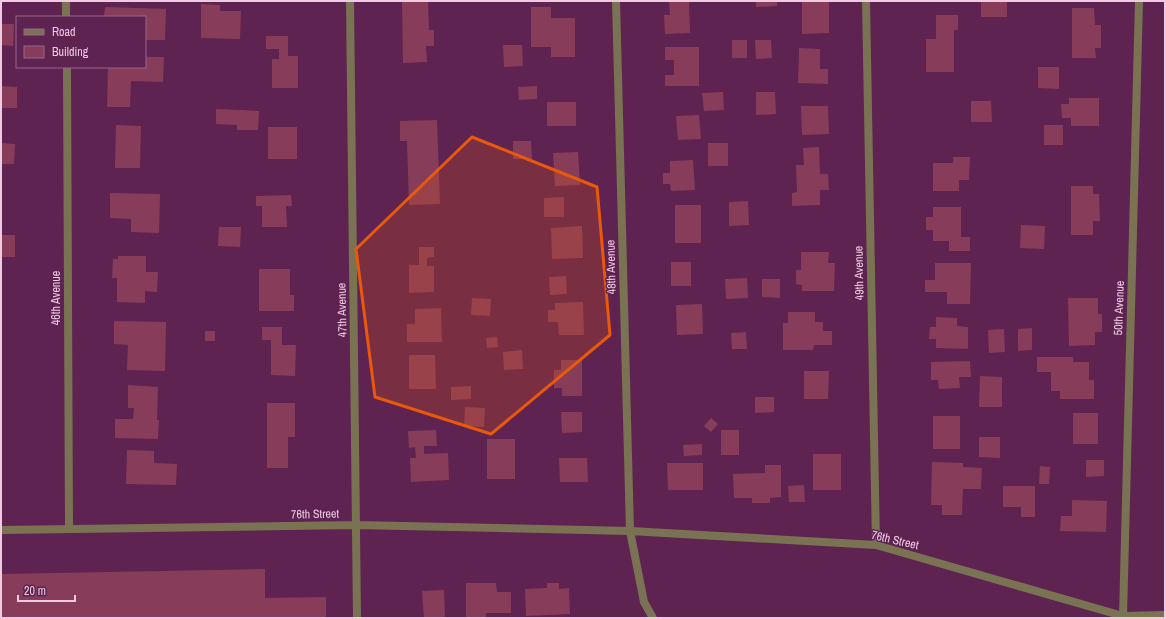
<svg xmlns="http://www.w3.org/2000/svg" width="1166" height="619" font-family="'Archivo Narrow',sans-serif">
	<rect width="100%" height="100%" fill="#5e2351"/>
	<path fill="#873d5a" d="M402,1H428L429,30H434V46H426L427,62L403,63Z
		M669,1H689L690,33L665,34L664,15H670Z
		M756,1H777V6L756,7Z
		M802,1H829V33L802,34Z
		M981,1H1007V17H981Z
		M201,4L220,5V11H241L240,39L201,38Z
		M105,7L166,9L165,40H145V17H104Z
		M531,7H551V18H575V57H551V47H531Z
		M1072,8H1094L1095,25H1101V48H1095L1096,58H1072Z
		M936,15H958V30H954V72H926V39H936Z
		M1,24H14L13,46L1,45Z
		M266,36H288V56H298V88H272V59H279V49H266Z
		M732,40H747V58H732Z
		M755,40H771L772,58L756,59Z
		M503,45H522L523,66L504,67Z
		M665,47H699V86H665V75H674V60H665Z
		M799,48L820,49V69H828V84L798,83Z
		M145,57H164L163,82L131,81L130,107H107L108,67H145Z
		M1038,67H1059V89L1038,88Z
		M1,86L17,87V108H1Z
		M537,86V99L519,100L518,87Z
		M723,92L724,110L704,111L702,93Z
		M756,92H775L776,114L756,115Z
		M1069,98H1099V126H1071V118H1062L1061,104H1069Z
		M971,101H991L992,122H971Z
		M547,102H576V126H547Z
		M801,106H828L829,134L802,135Z
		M216,109L259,111L258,130H237V125L216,124Z
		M699,115L701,139L678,140L676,116Z
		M437,120L440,204L409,205L407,141H400V121Z
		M116,125L141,126L140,168H115Z
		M1044,125H1063V145H1044Z
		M268,127H297V159H268Z
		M513,141H531L532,159H513Z
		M1,143L15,144L14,164H1Z
		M708,143H728V166H708Z
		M819,147L820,174H828L829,190H820V205L792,206V193L797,192L796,165H804L803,148Z
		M578,152L580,185L555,186L553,153Z
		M953,157H970L969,180H959V191H933V163H953Z
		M693,160L695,190L671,191L670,184H663V173H670V161Z
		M1071,186H1093V194H1099L1100,221H1093V235H1071Z
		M110,193L160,194L159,233L131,232V219L110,218Z
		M291,195L292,206H286L287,227H262V206H256V196Z
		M564,197V217H544V198Z
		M748,201L749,225L729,226V202Z
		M675,205H701V243H675Z
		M933,207H961V237H970V251H949V241H933V230H926V217H933Z
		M1021,225L1045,226L1044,249L1020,248Z
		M582,226L583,258L552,259L551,228Z
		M219,227H241L240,247L218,246Z
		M1,235H15V257H1Z
		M419,247H434V257L427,258V266H434V292L409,293V265H419Z
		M801,252H829L828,263H835L834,291H802V285L796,284V270H801Z
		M118,256H146V272H158L157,292L145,291V303L117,302V278H112L113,259H118Z
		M671,262H691V286H671Z
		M935,263H971L970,304H947V292H925V280H935Z
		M259,269H290V295H294V311H259Z
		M566,276L567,294L550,295L549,277Z
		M747,278L748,298L726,299L725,279Z
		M762,279H780V298L762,297Z
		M472,298L491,299L490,316L471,315Z
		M1068,298H1098V314H1102V332H1095V345L1069,346Z
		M583,302L584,335H559L558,322H548V310H555V303Z
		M702,304L703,334L677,335L676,305Z
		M441,308L442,342H407V324H415V309Z
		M788,312H815V322H823V331H832V345H814L813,350H783V323H788Z
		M936,317L957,318V326L968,327V349L936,348V339H929L930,327H936Z
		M114,321L166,322L165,371L127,370L128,345L114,344Z
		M262,327H282V345H296L295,376L271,375V340H262Z
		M1032,328V350L1018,351V329Z
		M1004,329L1005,352L989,353L988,330Z
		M205,331H215V341H205Z
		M746,332L747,349H732L731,333Z
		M497,337L498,347L487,348L486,338Z
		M522,350L523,369L504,370L503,352Z
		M409,355H435L436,389H409Z
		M1037,357H1073V362H1089V380H1094V399H1060V391H1051V372H1037Z
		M561,360H582V396H562V388H554V370H561Z
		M970,361L971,377H959L960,388L939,389L938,380H931V362Z
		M804,371H829L828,399H804Z
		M980,376L1002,377V407H979Z
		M128,385L158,387L157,420H159L158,439L115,438V419H133L134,408H128Z
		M471,386V399L451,400V387Z
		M755,397H774V412L755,413Z
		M267,403H295V437H288V468H267Z
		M465,407L485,408L484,427L464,426Z
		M561,412H582V432L562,433Z
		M1073,413H1098V444H1073Z
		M933,416H960V449H933Z
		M711,418L718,424L711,432L704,426Z
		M436,430L437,446H424V454L448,453L449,480L411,482L410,458H416L415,447L409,448L408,431Z
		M721,430H739V455H721Z
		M979,437H1000V458L979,457Z
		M487,439H515V479H487Z
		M702,444V455L684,456L683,445Z
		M127,450L154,451V463L177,464L176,485L126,484Z
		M813,454H841V490H813Z
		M559,458H587L588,482H560Z
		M1086,460H1104V476L1086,477Z
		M932,462L963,463V467L982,468L981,489H963L962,515H942V505H931Z
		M667,463H703V490H668Z
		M765,465H781V497L770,498V503H752V498H734L733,474L765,473Z
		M1040,466L1050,467L1049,484H1039Z
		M804,485L805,502H789L788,486Z
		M1003,486H1035V517H1021V507H1003Z
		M1072,500L1107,501L1106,532L1060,531L1061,516H1072Z
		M265,569V598L326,597V618H1V574Z
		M466,583H496L497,592H511V613H486V618H466Z
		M547,583H559V589L569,588L570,614L526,616L525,589L547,588Z
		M444,590L445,618H424L422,591Z"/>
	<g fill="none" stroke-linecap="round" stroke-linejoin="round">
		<path stroke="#7a7353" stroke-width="8" d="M66,1V17
			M350,1L357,618
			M616,1L630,531L644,602L653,618
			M866,1L876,545
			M67,67L69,529
			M1,530L356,525L630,531L876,545L1123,616L1165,615
			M1120,618L1123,616L1139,1"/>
	</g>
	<path fill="#e8590c" fill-opacity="0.2" stroke="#e8590c" stroke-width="3" stroke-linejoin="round" d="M472,137L597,187L610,335L491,434L375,397L356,249Z"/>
	<g text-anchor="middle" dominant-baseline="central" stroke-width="3" stroke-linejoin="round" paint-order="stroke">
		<g font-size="12" fill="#eecae3" stroke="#5e2351">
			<text transform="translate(611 267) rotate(-91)">48th Avenue</text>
			<text transform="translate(859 273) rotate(-91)">49th Avenue</text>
			<text transform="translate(56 298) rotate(-90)">46th Avenue</text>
			<text transform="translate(1119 308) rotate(-88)">50th Avenue</text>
			<text transform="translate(342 310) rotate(-91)">47th Avenue</text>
			<text transform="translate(315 514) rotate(-1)">76th Street</text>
			<text transform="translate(895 540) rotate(13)">76th Street</text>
		</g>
	</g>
	<rect width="1166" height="619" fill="none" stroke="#eecae3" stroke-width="4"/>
	<rect x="16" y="16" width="130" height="52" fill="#5e2351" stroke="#98668b"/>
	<rect x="24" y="29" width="20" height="6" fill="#7a7353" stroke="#98668b"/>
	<text x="52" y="36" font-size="12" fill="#eecae3">Road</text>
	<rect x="24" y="46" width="20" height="12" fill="#873d5a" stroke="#98668b"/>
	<text x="52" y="56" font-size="12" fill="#eecae3">Building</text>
	<path d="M18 595v6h57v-6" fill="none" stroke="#eecae3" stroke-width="2"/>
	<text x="24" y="595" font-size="12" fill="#eecae3" stroke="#5e2351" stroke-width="3" paint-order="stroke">20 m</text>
</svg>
